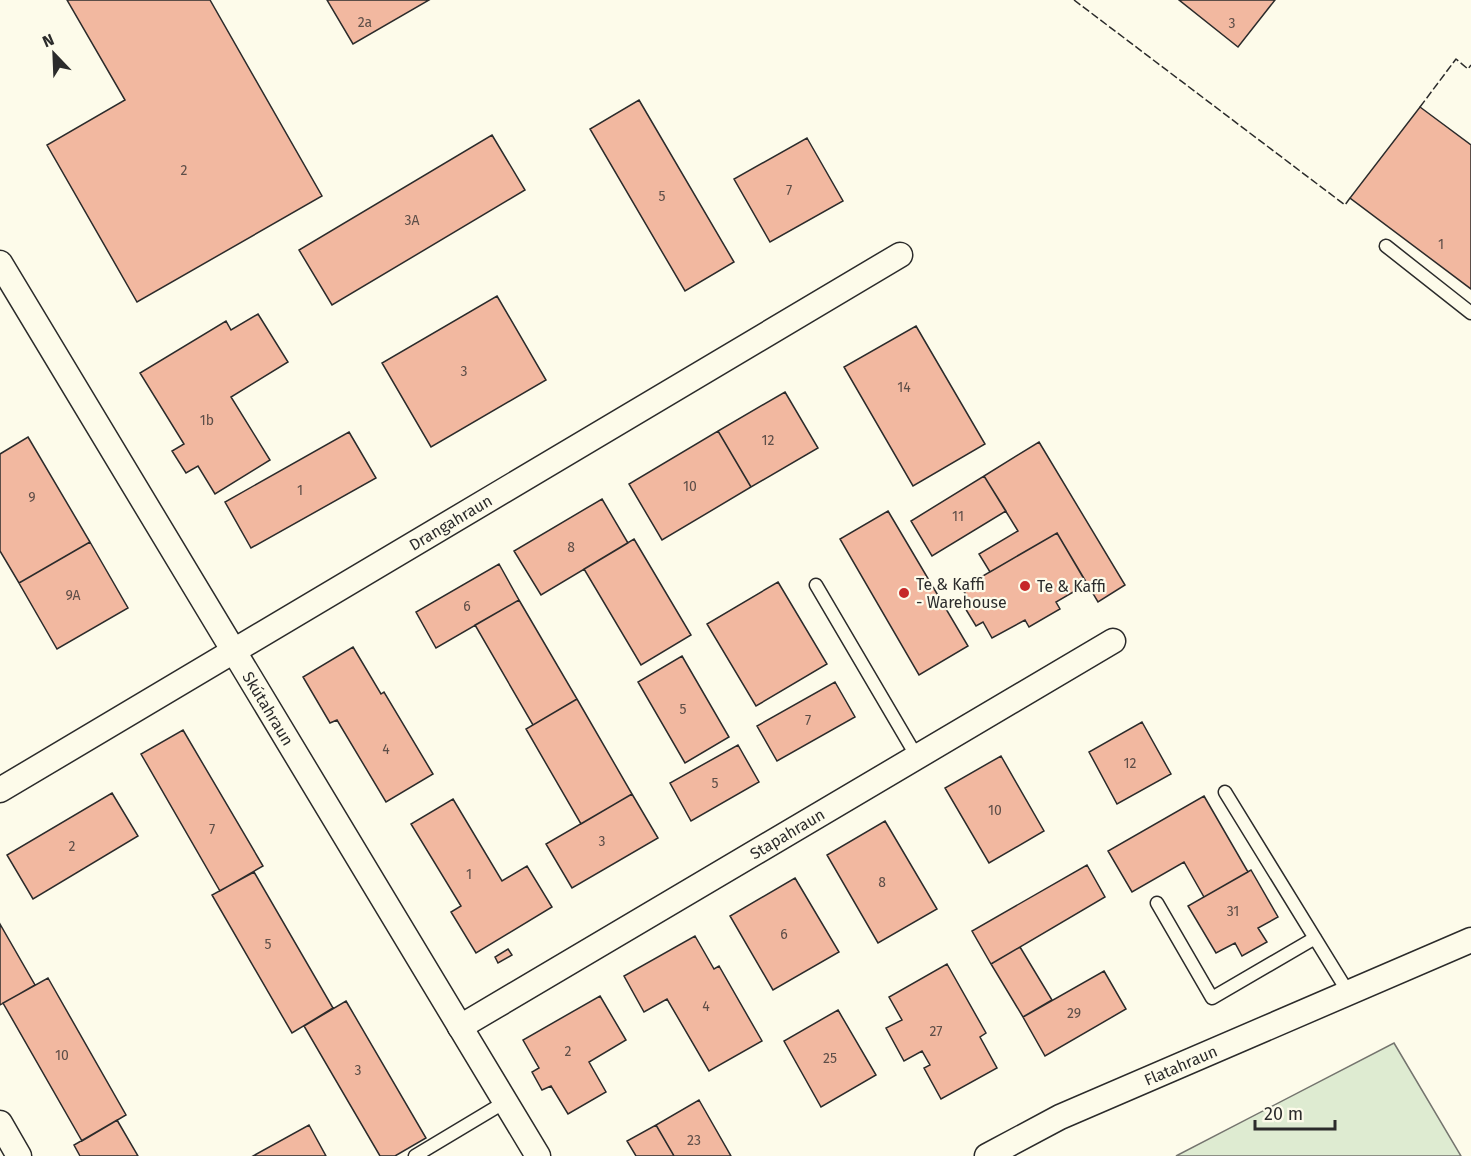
<svg xmlns="http://www.w3.org/2000/svg" width="1471" height="1156" font-family="'Fira Sans',sans-serif">
	<rect width="100%" height="100%" fill="#fdfbea"/>
	<path fill="#deebd1" stroke="#74746e" stroke-width="1.5" d="M1394,1043L1461,1156H1176Z"/>
	<path fill="#f2b8a0" stroke="#2b2b2b" stroke-width="1.5" d="M67,0H210L322,196L137,302L47,145L125,100Z
		M327,0H429L353,44Z
		M1179,0H1275L1238,47Z
		M639,100L734,262L685,291L590,129Z
		M1420,107L1471,145V289L1350,198Z
		M492,135L525,190L332,305L299,250Z
		M807,138L843,201L770,242L734,179Z
		M497,296L546,380L431,447L382,363Z
		M258,314L288,362L231,397L270,460L215,494L198,466L186,473L172,451L184,444L140,373L226,321L231,330Z
		M916,326L985,444L913,486L844,367Z
		M785,392L818,448L751,487L718,431Z
		M718,431L751,487L662,540L629,484Z
		M349,432L376,478L251,548L225,502Z
		M28,437L90,542L19,583L0,551V454Z
		M1039,442L1125,585L1098,602L1057,533L990,572L979,554L1018,531L984,476Z
		M984,476L1006,511L932,556L911,521Z
		M602,499L628,543L541,595L514,551Z
		M888,511L968,646L919,675L840,539Z
		M1057,533L1087,584L1056,602L1060,609L1029,627L1025,620L992,638L983,622L976,626L962,603L969,600L962,588Z
		M634,539L691,635L641,665L584,569Z
		M90,542L128,608L57,649L19,583Z
		M499,564L519,600L436,648L416,612Z
		M778,582L827,664L756,706L707,624Z
		M519,600L577,699L533,725L475,625Z
		M353,647L381,694L384,692L433,774L386,802L337,720L330,723L303,677Z
		M682,656L729,737L685,763L638,682Z
		M835,682L855,717L777,761L757,726Z
		M577,699L632,794L581,824L526,729Z
		M1142,722L1171,774L1117,804L1089,752Z
		M183,730L263,866L220,891L141,754Z
		M738,745L759,782L691,821L670,783Z
		M1001,756L1044,831L989,863L945,788Z
		M112,793L138,836L33,899L7,855Z
		M632,794L658,838L572,888L546,844Z
		M1204,796L1248,872L1204,897L1184,862L1132,892L1108,851Z
		M453,799L502,881L527,866L552,907L476,953L451,912L461,906L411,824Z
		M885,821L937,909L878,943L827,855Z
		M1087,865L1105,897L991,964L972,931Z
		M1251,870L1278,917L1258,928L1267,942L1242,956L1235,943L1216,953L1188,906Z
		M254,872L333,1008L292,1033L212,895Z
		M795,878L839,952L773,990L730,916Z
		M0,924L35,985L0,1005Z
		M695,936L714,969L719,966L762,1041L709,1071L667,999L644,1012L624,976Z
		M1020,947L1052,1000L1023,1017L991,964Z
		M508,949L512,955L498,963L495,957Z
		M947,964L986,1033L980,1037L997,1068L941,1099L924,1068L930,1065L922,1051L904,1061L886,1028L902,1020L889,997Z
		M1104,971L1126,1009L1045,1056L1023,1017Z
		M48,978L126,1115L82,1141L3,1003Z
		M600,996L626,1040L589,1062L606,1092L568,1114L551,1086L542,1090L532,1072L539,1068L523,1040Z
		M346,1001L426,1138L395,1156H380L304,1026Z
		M838,1010L876,1075L821,1107L784,1041Z
		M699,1100L731,1156H674L656,1125Z
		M117,1120L138,1156H80L74,1145Z
		M309,1125L326,1156H253Z
		M656,1125L674,1156H636L627,1141Z"/>
	<g fill="none" stroke-linecap="round" stroke-linejoin="round">
		<defs>
			<path id="lane" d="M1386,246L1471,313
				M816,585L917,757
				M1225,792L1348,992
				M1157,903L1212,998L1315,938
				M415,1156L505,1102"/>
			<g id="street">
				<path id="s1" d="M0,263L538,1156"/>
				<path id="s2" d="M0,790L900,255"/>
				<path id="s3" d="M460,1027L1113,641"/>
				<path d="M0,1123L19,1156"/>
				<path id="s4" d="M987,1156L1060,1117L1471,940"/>
			</g>
		</defs>
		<use href="#lane" stroke="#2b2b2b" stroke-width="15"/>
		<use href="#street" stroke="#2b2b2b" stroke-width="27"/>
		<use href="#lane" stroke="#fdfbea" stroke-width="12"/>
		<use href="#street" stroke="#fdfbea" stroke-width="24"/>
		<path stroke="#2b2b2b" stroke-width="1.5" stroke-dasharray="8 3" stroke-linecap="butt" d="M1074,0L1345,205L1350,198
			M1420,107L1456,59L1468,69L1471,65"/>
	</g>
	<g fill="#c62828" stroke="#fdfbea" stroke-width="2">
		<circle cx="1025" cy="586" r="6"/>
		<circle cx="904" cy="593" r="6"/>
	</g>
	<g text-anchor="middle" dominant-baseline="central" stroke-width="4.5" stroke-linejoin="round" paint-order="stroke">
		<g font-size="14" fill="#5d4e48">
			<text x="365" y="22">2a</text>
			<text x="1232" y="23">3</text>
			<text x="184" y="170">2</text>
			<text x="789" y="190">7</text>
			<text x="662" y="196">5</text>
			<text x="412" y="220">3A</text>
			<text x="1441" y="244">1</text>
			<text x="464" y="371">3</text>
			<text x="904" y="387">14</text>
			<text x="207" y="420">1b</text>
			<text x="768" y="440">12</text>
			<text x="690" y="486">10</text>
			<text x="300" y="490">1</text>
			<text x="32" y="497">9</text>
			<text x="958" y="516">11</text>
			<text x="571" y="547">8</text>
			<text x="73" y="595">9A</text>
			<text x="467" y="606">6</text>
			<text x="683" y="709">5</text>
			<text x="808" y="720">7</text>
			<text x="386" y="749">4</text>
			<text x="1130" y="763">12</text>
			<text x="715" y="783">5</text>
			<text x="995" y="810">10</text>
			<text x="212" y="829">7</text>
			<text x="602" y="841">3</text>
			<text x="72" y="846">2</text>
			<text x="469" y="874">1</text>
			<text x="882" y="882">8</text>
			<text x="1233" y="911">31</text>
			<text x="784" y="934">6</text>
			<text x="268" y="944">5</text>
			<text x="706" y="1006">4</text>
			<text x="1074" y="1013">29</text>
			<text x="936" y="1031">27</text>
			<text x="568" y="1051">2</text>
			<text x="62" y="1055">10</text>
			<text x="830" y="1058">25</text>
			<text x="358" y="1070">3</text>
			<text x="694" y="1140">23</text>
		</g>
		<g font-size="16" fill="#2b2b2b" stroke="#fdfbea">
			<text stroke="none"><textPath href="#s2" startOffset="524">Drangahraun</textPath></text>
			<text stroke="none"><textPath href="#s1" startOffset="520">Skútahraun</textPath></text>
			<text stroke="none"><textPath href="#s3" startOffset="380">Stapahraun</textPath></text>
			<text stroke="none"><textPath href="#s4" startOffset="214">Flatahraun</textPath></text>
		</g>
		<g font-size="16" fill="#2b2b2b" stroke="#fdfbea" text-anchor="start">
			<text x="916" y="584">Te &amp; Kaffi<tspan x="916" dy="18">- Warehouse</tspan></text>
			<text x="1037" y="586">Te &amp; Kaffi</text>
		</g>
	</g>
	<g transform="translate(54 54) rotate(337)" stroke="#fdfbea" stroke-width="4.5" paint-order="stroke">
	<path d="M0-4.5L10 22L0 15L-10 22Z" fill="#2b2b2b"/>
	<text y="-9" font-size="16" font-weight="bold" text-anchor="middle" fill="#2b2b2b">N</text>
	</g>
	<path d="M1255 1120v9h80v-9" fill="none" stroke="#2b2b2b" stroke-width="3"/>
	<text x="1264" y="1120" font-size="18" fill="#2b2b2b" stroke="#fdfbea" stroke-width="4.5" paint-order="stroke">20 m</text>
</svg>
